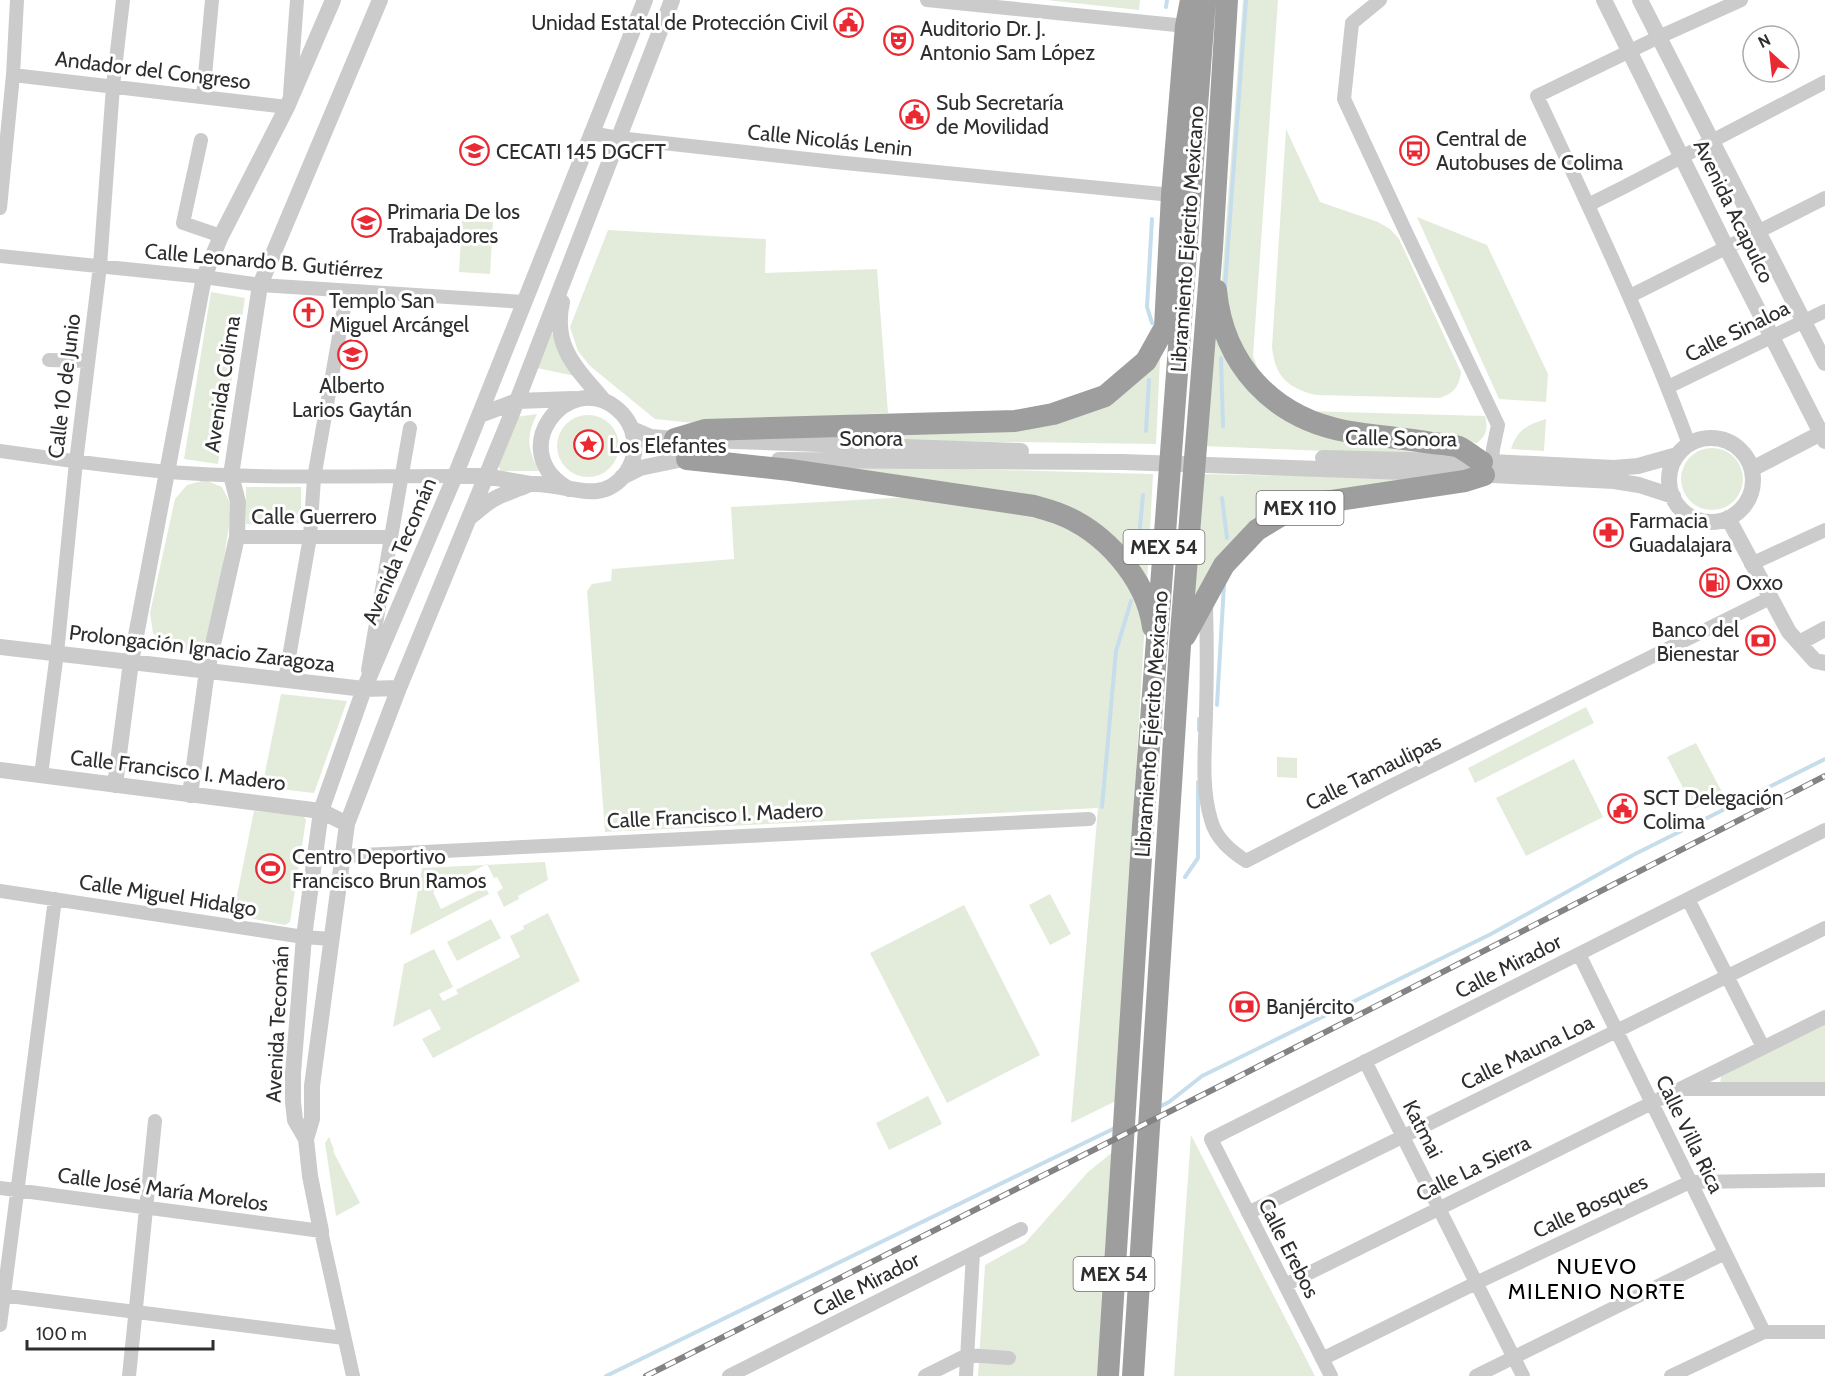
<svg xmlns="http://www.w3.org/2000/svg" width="1825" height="1376" font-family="Cabin,sans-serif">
	<rect width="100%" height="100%" fill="#fff"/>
	<path fill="#e3ecda" d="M1046,0H1140L1139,10Z
		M1243,0H1278L1253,356L1264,383L1248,361L1221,291Z
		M1286,129L1320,202L1378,222L1390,229L1399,239L1461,372C1459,387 1454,393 1440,398L1316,395C1288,388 1275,377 1272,347Z
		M1417,217L1487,245L1548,374L1546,402L1499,399Z
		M462,221L493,222L490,274L459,272Z
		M608,230L766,239L765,273L877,269L888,413L694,423L655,419L590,366L578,351L570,327Z
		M211,292L245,298L218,464L184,459Z
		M1212,322L1251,392L1446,456L1202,446Z
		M550,334H553L575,376L537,368Z
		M1160,359L1156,444L787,439L1041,424Z
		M1304,411L1485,416C1488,428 1487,435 1477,443L1330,421Z
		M537,414C526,437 527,448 539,471H501L498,466L516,417Z
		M557 446a31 31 0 1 1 62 0a31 31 0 1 1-62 0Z
		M1546,419L1544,451L1511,449C1517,430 1528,424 1546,419Z
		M1681 479a31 31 0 1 1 62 0a31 31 0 1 1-62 0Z
		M780,464L1153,474L1147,585L1089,521Z
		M1201,474L1453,479L1315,495L1210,569L1192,600Z
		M205,480L222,487L232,507L213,629L201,649L171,652L153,633L150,613L175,499L187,485Z
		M246,487H301V523L246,524Z
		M910,497L1018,509L1074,528L1125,577L1145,621L1116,1101L1071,1123L1098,808L605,832L587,591L592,584L611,581L612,569L734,559L731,507Z
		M281,694L347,701L314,793L262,787Z
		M1586,707L1594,723L1475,783L1468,768Z
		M1696,743L1723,794L1694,809L1667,757Z
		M1277,757L1297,758V778L1277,777Z
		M1574,759L1603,817L1526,856L1496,798Z
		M254,811L303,816L306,820L290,922L285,925L233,915Z
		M545,862L548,880L518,896L519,899L504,907L497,892L503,888L497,877L494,878L487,864L433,892L441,909L485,887L489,894L410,935L422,868Z
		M1050,894L1071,934L1050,945L1029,905Z
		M964,905L1040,1055L947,1103L870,953Z
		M548,913L580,981L433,1058L422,1039L441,1029L430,1009L393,1027L404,964L434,949L453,987L439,994L443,1001L458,994L456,990L520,957L510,936L524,929L523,926Z
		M491,919L501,938L457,961L447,942Z
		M1825,1021V1086L1720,1085L1721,1076Z
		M928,1096L942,1124L889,1150L876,1123Z
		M1191,1135L1315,1376H1174Z
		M329,1137L334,1150L333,1151L360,1203L336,1216L325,1143Z
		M1114,1151L1097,1376H978L985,1265L1025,1243L1088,1172Z"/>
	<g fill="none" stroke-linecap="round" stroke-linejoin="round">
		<path stroke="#c6ddec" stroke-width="4" d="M1166,7L1167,0
			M1225,286L1246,0
			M1152,323L1147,307L1152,219
			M1221,358L1223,426
			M1146,431L1149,380
			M1222,498L1227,538
			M1137,558L1143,495
			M1217,705L1224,584
			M1199,730V719
			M1102,807L1116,651L1131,601
			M1185,877L1198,858V782
			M1159,1107L1169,1102L1202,1076L1491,934L1635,854L1825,759
			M606,1376L1115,1128"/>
		<path stroke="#cbcbcb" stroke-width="14" d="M927,0L1186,26
			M1380,0L1352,23L1344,99L1404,228L1498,425L1493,449L1491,471
			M13,75L287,107
			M290,94L297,0
			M203,97L212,0
			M591,133L618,138L835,162L1172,195
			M201,140L183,223L221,236
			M1588,205L1624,187L1825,82
			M0,208L13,75L17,0
			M0,256L204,277L260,285L524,302
			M1630,296L1825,198
			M49,360L88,361
			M1668,387L1825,311
			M1689,444C1645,325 1591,211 1537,96L1659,37L1741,0
			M0,451C56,459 112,467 168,472C263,479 359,476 455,476
			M237,537H391
			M1751,564L1825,530
			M1206,604C1207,641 1207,678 1206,715C1205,749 1201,787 1211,820C1216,839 1231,851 1246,861L1391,786L1770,598
			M368,670L410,428
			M285,680L310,537L314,478L347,291
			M41,775L57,653L76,462L100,266L113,86L123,0
			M343,856L1089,819
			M0,891L304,937L331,939
			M1688,899L1763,1047
			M1579,954L1764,1332
			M1365,1061L1523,1376
			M1684,1089H1825
			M0,1188L321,1231L353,1376
			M1248,1213L1825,928
			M1285,1285L1825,1017
			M0,1295L344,1338
			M0,1325L55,899
			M1322,1359L1476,1283L1690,1182L1825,1180
			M129,1376L155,1121
			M729,1376L1021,1229
			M925,1376L967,1355L1009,1358
			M966,1376L973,1253
			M1331,1376L1211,1139L1825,830
			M1476,1376L1725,1253
			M1671,1376L1764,1332H1825"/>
		<path stroke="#cbcbcb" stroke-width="16" d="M1604,0L1727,249L1825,441
			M1640,0L1825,363
			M562,302C552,348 577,368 604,401
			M480,415L517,401L573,399
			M632,429L651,437L675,439L1021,451
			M1669 480a42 42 0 1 1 84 0a42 42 0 1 1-84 0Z
			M1323,458L1491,462L1614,468L1638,466L1677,455
			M779,460L1122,462L1492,475L1614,481L1639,485L1673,496
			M1752,469L1825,431
			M455,476H485L530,484
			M622,477L640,468L683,459H699
			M469,518C477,512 485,504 494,499C502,494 511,492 520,488C524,487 528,484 532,484C566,482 600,508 626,473C633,463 636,451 634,438C632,426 626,416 616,408C567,369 503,452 569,489
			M1728,518L1789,632L1815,661L1825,663
			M1799,643L1825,629
			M0,647L364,689L399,688
			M0,770L321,811L347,824
			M115,785L131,662L204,277L221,236L287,107L333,0
			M190,795L207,671L237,537L238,502L231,475L260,285L380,0
			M306,1139L312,1119V1086L347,824L399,688L517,401L672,0
			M321,1231L310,1176L306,1139L295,1120L293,1102V1073L304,937L321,811L364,689L455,476L645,0"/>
		<path stroke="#9e9e9e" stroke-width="22" d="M1216,290C1223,364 1272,417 1345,431C1374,436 1403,438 1432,443C1440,444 1451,444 1459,447C1467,451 1475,458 1482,462
			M675,439L705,430L1015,421L1053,414L1105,396L1146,361L1165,327L1172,195L1186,26L1191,0
			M687,459L790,470L1034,506C1041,508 1049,510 1057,513C1103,530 1146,577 1153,627
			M1185,636L1224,565L1257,530L1285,513L1312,504L1465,481L1484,475
			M1108,1376L1143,826L1205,0
			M1133,1376L1180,645L1212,248L1227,0"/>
		<defs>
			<path id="rail" d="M646,1376L1230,1081L1825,776"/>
		</defs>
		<use href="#rail" stroke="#838383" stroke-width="6"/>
		<use href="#rail" stroke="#fff" stroke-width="4" stroke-dasharray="11" stroke-linecap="butt"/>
	</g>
	<defs>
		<symbol id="civic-ring" viewBox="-11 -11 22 22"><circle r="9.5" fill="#fff" stroke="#eb2933" stroke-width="1.5"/><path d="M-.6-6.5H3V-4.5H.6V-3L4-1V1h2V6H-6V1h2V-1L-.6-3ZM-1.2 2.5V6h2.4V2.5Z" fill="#eb2933"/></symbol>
		<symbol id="theatre-ring" viewBox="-11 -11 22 22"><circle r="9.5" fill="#fff" stroke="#eb2933" stroke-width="1.5"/><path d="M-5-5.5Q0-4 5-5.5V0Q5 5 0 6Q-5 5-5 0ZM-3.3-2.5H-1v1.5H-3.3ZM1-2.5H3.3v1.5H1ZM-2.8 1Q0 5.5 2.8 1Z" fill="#eb2933"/></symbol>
		<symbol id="bus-ring" viewBox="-11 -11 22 22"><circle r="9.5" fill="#fff" stroke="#eb2933" stroke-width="1.5"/><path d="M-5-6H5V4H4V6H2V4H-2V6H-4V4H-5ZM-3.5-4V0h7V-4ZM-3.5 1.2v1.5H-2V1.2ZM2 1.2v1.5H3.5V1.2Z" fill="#eb2933"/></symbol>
		<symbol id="university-ring" viewBox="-11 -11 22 22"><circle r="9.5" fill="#fff" stroke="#eb2933" stroke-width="1.5"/><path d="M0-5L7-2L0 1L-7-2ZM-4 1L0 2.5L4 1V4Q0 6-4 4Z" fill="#eb2933"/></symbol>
		<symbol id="school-ring" viewBox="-11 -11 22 22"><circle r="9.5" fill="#fff" stroke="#eb2933" stroke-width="1.5"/><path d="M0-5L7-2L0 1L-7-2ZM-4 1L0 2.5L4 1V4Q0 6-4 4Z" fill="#eb2933"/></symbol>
		<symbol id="church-ring" viewBox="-11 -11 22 22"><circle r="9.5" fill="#fff" stroke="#eb2933" stroke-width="1.5"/><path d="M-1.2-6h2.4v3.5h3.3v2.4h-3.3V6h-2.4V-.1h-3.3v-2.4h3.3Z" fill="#eb2933"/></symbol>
		<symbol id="sight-ring" viewBox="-11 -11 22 22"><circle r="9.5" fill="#fff" stroke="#eb2933" stroke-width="1.5"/><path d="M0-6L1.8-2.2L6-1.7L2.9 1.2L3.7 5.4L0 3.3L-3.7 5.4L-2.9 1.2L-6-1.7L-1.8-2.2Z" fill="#eb2933"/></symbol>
		<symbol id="pharmacy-ring" viewBox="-11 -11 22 22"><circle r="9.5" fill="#fff" stroke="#eb2933" stroke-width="1.5"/><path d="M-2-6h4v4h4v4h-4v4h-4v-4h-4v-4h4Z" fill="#eb2933"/></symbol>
		<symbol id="fuel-ring" viewBox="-11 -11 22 22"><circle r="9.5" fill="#fff" stroke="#eb2933" stroke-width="1.5"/><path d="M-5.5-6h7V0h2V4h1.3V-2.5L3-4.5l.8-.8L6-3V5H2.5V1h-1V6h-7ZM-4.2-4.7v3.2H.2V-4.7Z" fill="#eb2933"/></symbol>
		<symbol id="bank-ring" viewBox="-11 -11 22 22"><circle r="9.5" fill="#fff" stroke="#eb2933" stroke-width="1.5"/><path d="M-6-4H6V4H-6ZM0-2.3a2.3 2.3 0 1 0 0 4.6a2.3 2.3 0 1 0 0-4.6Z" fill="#eb2933"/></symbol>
		<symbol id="stadium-ring" viewBox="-11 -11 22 22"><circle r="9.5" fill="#fff" stroke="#eb2933" stroke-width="1.5"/><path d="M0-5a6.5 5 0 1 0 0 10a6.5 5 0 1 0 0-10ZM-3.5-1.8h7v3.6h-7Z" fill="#eb2933"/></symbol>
	</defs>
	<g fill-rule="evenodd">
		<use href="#civic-ring" x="832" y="6" width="33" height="33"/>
		<use href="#theatre-ring" x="882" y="24" width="33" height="33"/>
		<use href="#civic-ring" x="898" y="98" width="33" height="33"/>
		<use href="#bus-ring" x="1398" y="134" width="33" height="33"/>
		<use href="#university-ring" x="458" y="134" width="33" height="33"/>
		<use href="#school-ring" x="350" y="206" width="33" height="33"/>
		<use href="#church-ring" x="292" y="296" width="33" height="33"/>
		<use href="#school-ring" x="336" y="338" width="33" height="33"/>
		<use href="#sight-ring" x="572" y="428" width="33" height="33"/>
		<use href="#pharmacy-ring" x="1592" y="516" width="33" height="33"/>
		<use href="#fuel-ring" x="1698" y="566" width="33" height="33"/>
		<use href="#bank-ring" x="1744" y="624" width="33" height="33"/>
		<use href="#civic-ring" x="1606" y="792" width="33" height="33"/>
		<use href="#stadium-ring" x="254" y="852" width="33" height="33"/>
		<use href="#bank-ring" x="1228" y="990" width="33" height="33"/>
	</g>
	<g text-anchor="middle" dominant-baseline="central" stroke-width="6" stroke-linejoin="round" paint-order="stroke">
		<g fill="#fff" stroke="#6d6d6d" stroke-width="1.5">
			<rect x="1256.5" y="491" width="87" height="34" rx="4.5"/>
			<rect x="1123.5" y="530" width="81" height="34" rx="4.5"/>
			<rect x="1073.5" y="1257" width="81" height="34" rx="4.5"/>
		</g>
		<g font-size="20" font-weight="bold" fill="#2e2e2e">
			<text x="1300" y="508">MEX 110</text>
			<text x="1164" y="547">MEX 54</text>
			<text x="1114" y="1274">MEX 54</text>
		</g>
		<g font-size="21" fill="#2e2e2e" stroke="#fff" text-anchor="start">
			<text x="828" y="22" text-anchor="end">Unidad Estatal de Protección Civil</text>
			<text x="920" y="28">Auditorio Dr. J.<tspan x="920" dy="24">Antonio Sam López</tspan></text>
			<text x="936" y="102">Sub Secretaría<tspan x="936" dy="24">de Movilidad</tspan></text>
			<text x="1436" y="138">Central de<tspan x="1436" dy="24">Autobuses de Colima</tspan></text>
			<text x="496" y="151">CECATI 145 DGCFT</text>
			<text x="387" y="211">Primaria De los<tspan x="387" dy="24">Trabajadores</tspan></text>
			<text x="329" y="300">Templo San<tspan x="329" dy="24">Miguel Arcángel</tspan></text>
			<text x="352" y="385" text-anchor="middle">Alberto<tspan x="352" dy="24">Larios Gaytán</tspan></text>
			<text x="609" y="445">Los Elefantes</text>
			<text x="1629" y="520">Farmacia<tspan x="1629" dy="24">Guadalajara</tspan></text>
			<text x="1736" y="582">Oxxo</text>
			<text x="1739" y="629" text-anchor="end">Banco del<tspan x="1739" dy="24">Bienestar</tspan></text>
			<text x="1643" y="797">SCT Delegación<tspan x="1643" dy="24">Colima</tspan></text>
			<text x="292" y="856">Centro Deportivo<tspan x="292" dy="24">Francisco Brun Ramos</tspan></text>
			<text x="1266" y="1006">Banjército</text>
		</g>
		<g font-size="21" fill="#2e2e2e" stroke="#fff">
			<text transform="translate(153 70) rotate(7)">Andador del Congreso</text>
			<text transform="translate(830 140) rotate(6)">Calle Nicolás Lenin</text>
			<text transform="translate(1734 211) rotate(64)">Avenida Acapulco</text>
			<text transform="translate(1187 239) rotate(-86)">Libramiento Ejército Mexicano</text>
			<text transform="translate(264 261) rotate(5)">Calle Leonardo B. Gutiérrez</text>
			<text transform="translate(1737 331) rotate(-26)">Calle Sinaloa</text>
			<text transform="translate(222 384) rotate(-81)">Avenida Colima</text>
			<text transform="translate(64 386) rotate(-83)">Calle 10 de Junio</text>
			<text x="871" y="438">Sonora</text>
			<text transform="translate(1401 438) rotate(1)">Calle Sonora</text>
			<text x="314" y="516">Calle Guerrero</text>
			<text transform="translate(399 551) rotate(-67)">Avenida Tecomán</text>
			<text transform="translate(202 648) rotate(7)">Prolongación Ignacio Zaragoza</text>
			<text transform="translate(1151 724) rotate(-86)">Libramiento Ejército Mexicano</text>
			<text transform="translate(178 770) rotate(7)">Calle Francisco I. Madero</text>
			<text transform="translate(1373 772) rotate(-26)">Calle Tamaulipas</text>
			<text transform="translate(715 815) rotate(-3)">Calle Francisco I. Madero</text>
			<text transform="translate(168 895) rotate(9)">Calle Miguel Hidalgo</text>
			<text transform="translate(1508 966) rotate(-27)">Calle Mirador</text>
			<text transform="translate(277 1024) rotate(-87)">Avenida Tecomán</text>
			<text transform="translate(1527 1052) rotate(-26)">Calle Mauna Loa</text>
			<text transform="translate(1423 1129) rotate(63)">Katmai</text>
			<text transform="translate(1690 1134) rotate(64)">Calle Villa Rica</text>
			<text transform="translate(1473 1168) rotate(-26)">Calle La Sierra</text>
			<text transform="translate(163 1189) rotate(8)">Calle José María Morelos</text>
			<text transform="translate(1590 1206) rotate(-25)">Calle Bosques</text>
			<text transform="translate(1289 1248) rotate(63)">Calle Erebos</text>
			<text transform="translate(866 1284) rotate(-27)">Calle Mirador</text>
		</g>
		<g font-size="22" letter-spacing="1.5" fill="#000" stroke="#fff">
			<text x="1597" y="1266">NUEVO<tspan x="1597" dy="25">MILENIO NORTE</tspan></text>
		</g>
	</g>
	<g transform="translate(1771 54) rotate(333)"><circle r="28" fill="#ffffff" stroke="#ababab" stroke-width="1.5"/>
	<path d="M0-4.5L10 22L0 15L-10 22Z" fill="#eb2933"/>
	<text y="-9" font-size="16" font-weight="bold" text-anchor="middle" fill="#2e2e2e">N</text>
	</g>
	<path d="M27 1340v9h186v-9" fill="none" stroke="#2e2e2e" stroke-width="3"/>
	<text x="36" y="1340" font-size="18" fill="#2e2e2e" stroke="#ffffff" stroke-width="4.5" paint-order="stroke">100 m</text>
</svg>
